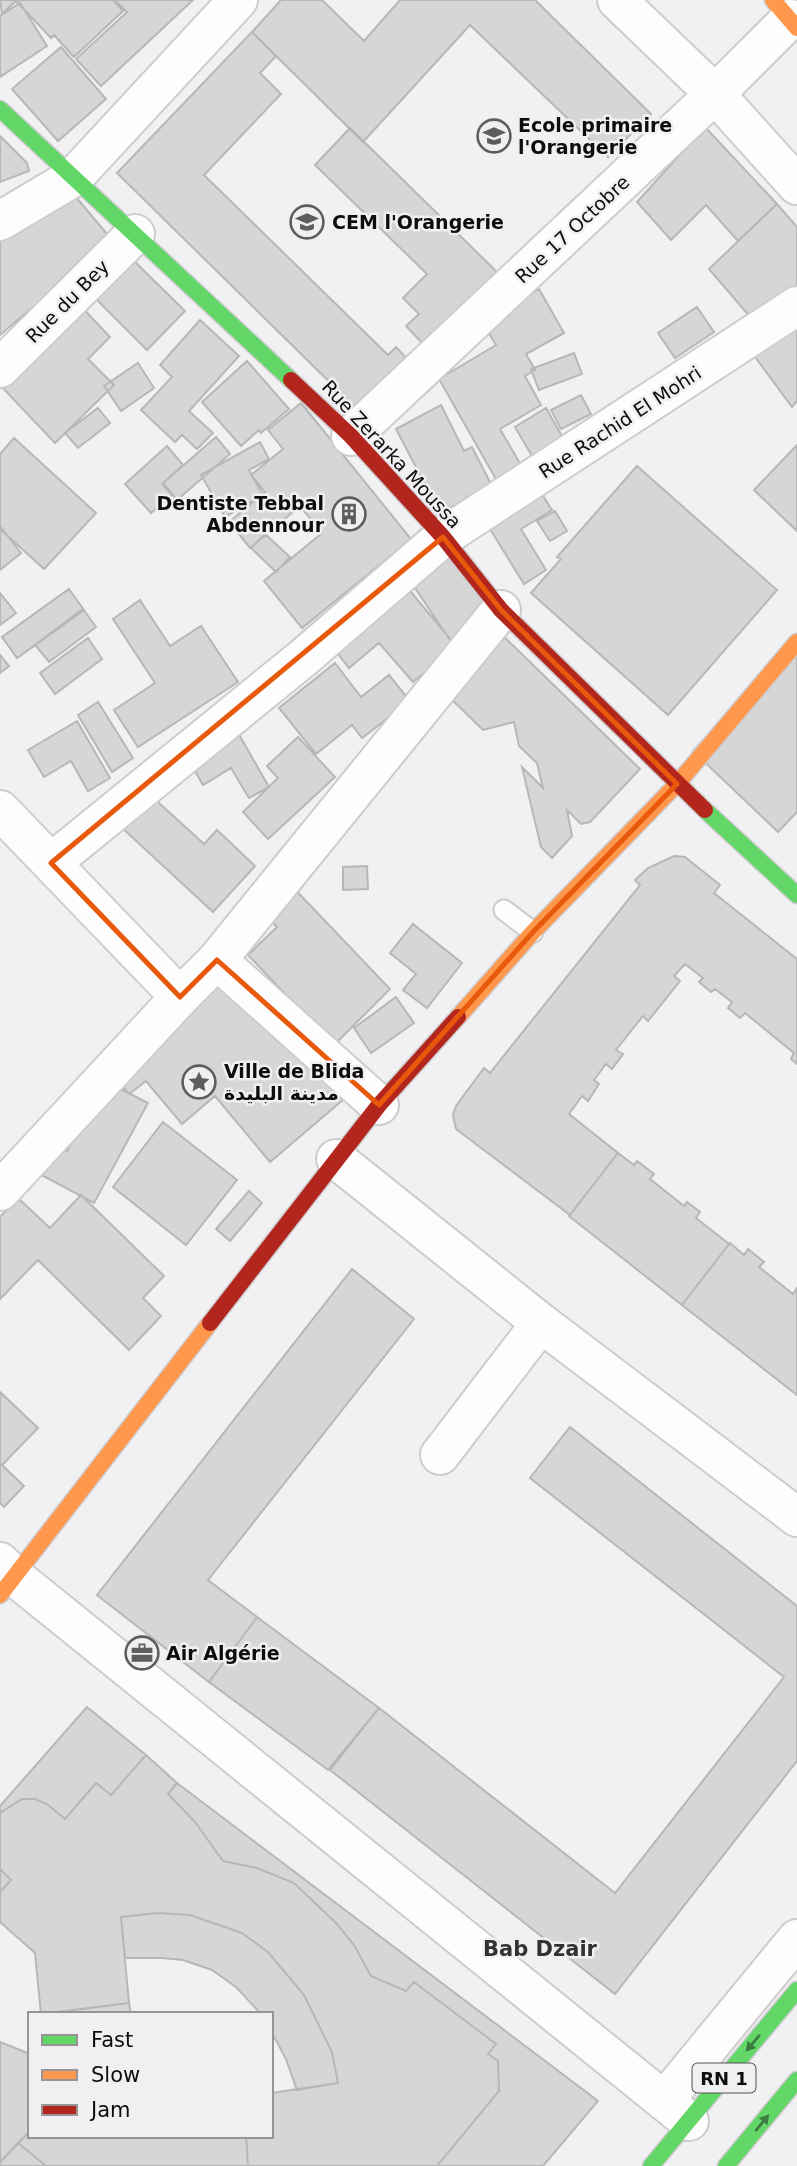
<svg xmlns="http://www.w3.org/2000/svg" width="797" height="2166" font-family="'DejaVu Sans',Vazirmatn,sans-serif">
	<rect width="100%" height="100%" fill="#f1f0f2"/>
	<path fill="#d7d6d7" stroke="#b8b7b8" stroke-width="2" d="M0,0H113L123,11L74,57L54,35L51,38L16,1L2,14Z
		M115,0H193L101,86L76,59L127,12Z
		M281,0H322L364,41L400,0H535L651,114L608,157L470,25L363,142L252,32Z
		M20,3L47,46L0,77V16Z
		M252,32L276,56L260,73L281,94L204,175L388,355L396,347L409,361L359,411L117,173Z
		M61,47L106,99L58,141L12,89Z
		M705,127L777,204L738,241L706,205L671,240L637,202Z
		M350,128L497,272L424,345L406,326L419,314L403,298L427,274L315,165Z
		M0,136L27,163L29,171L0,182Z
		M75,196L112,240L0,335V229Z
		M777,204L797,227V298L757,325L709,269Z
		M134,261L185,311L147,350L96,299Z
		M539,289L564,333L526,354L535,370L525,376L541,405L500,429L522,467L497,481L439,379L496,345L482,322Z
		M77,302L110,337L88,359L114,385L55,443L0,385Z
		M697,307L714,332L675,358L658,333Z
		M797,316V401L792,407L750,350Z
		M200,320L239,356L189,411L213,433L197,449L182,435L175,442L141,410L172,377L160,365Z
		M574,353L582,374L539,390L531,369Z
		M247,361L289,409L261,433L259,430L241,446L202,402Z
		M138,363L154,388L121,411L104,386Z
		M581,395L591,414L561,429L551,410Z
		M301,403L411,539L302,628L264,581L322,533L300,506L250,548L229,522L265,492L251,475L283,449L268,430Z
		M441,405L464,451L472,447L492,486L440,513L396,429Z
		M98,408L110,423L78,448L65,433Z
		M546,408L563,438L532,456L515,427Z
		M216,437L230,454L177,500L163,483Z
		M14,438L96,513L44,569L0,529V454Z
		M260,442L269,459L249,470L263,495L225,517L201,475Z
		M797,445V531L754,490Z
		M167,446L183,465L162,484L172,495L151,513L125,484Z
		M637,466L777,590L668,715L531,593L561,559L557,557Z
		M538,488L552,510L521,529L546,570L524,584L485,521Z
		M555,511L567,531L550,541L537,521Z
		M0,526L21,553L0,570Z
		M265,534L290,557L276,572L251,548Z
		M451,551L492,612L450,640L409,579Z
		M401,580L456,646L413,682L379,643L349,668L328,641Z
		M69,589L84,610L17,658L2,637Z
		M0,593L16,613L0,625Z
		M140,600L170,646L201,626L238,682L138,747L114,710L155,683L113,619Z
		M83,609L96,627L49,662L35,645Z
		M498,631L640,769L590,822L581,824L567,810L572,836L552,858L541,847L522,767L543,788L537,763L519,746L514,722L483,730L441,689Z
		M88,638L102,659L55,694L40,673Z
		M797,640V812L778,832L693,751Z
		M0,655L9,666L0,673Z
		M335,663L361,697L389,675L410,701L362,738L352,725L316,754L279,708Z
		M98,702L133,758L112,772L78,715Z
		M229,717L269,787L249,798L231,768L203,785L180,745Z
		M77,721L110,778L88,791L71,761L44,777L28,750Z
		M298,737L335,777L268,839L243,812L278,778L267,766Z
		M135,781L204,844L217,830L255,866L213,912L106,813Z
		M674,856L685,857L720,885L714,893L797,959V1064L791,1059L794,1053L745,1013L740,1018L728,1008L732,1002L715,989L711,992L699,982L703,978L685,964L674,976L680,981L648,1021L643,1016L616,1050L623,1054L612,1069L606,1064L594,1080L599,1084L588,1101L582,1096L569,1114L618,1153L570,1215L456,1129L453,1115L456,1106L484,1068L490,1073L640,885L635,880L648,868Z
		M367,866L368,889L343,890V867Z
		M287,881L390,989L334,1045L248,955L277,927L259,908Z
		M413,924L462,963L427,1008L403,990L416,974L390,953Z
		M227,963L343,1100L270,1162L215,1096L182,1124L146,1081L129,1094L98,1057L165,1000Z
		M396,997L414,1023L371,1053L354,1028Z
		M105,1081L148,1103L94,1203L32,1170L48,1140L67,1151Z
		M163,1122L237,1180L186,1245L113,1187Z
		M618,1153L634,1165L637,1161L654,1174L650,1179L684,1206L687,1202L700,1212L696,1218L729,1244L682,1305L569,1216Z
		M249,1191L262,1203L230,1241L216,1229Z
		M81,1195L164,1276L143,1298L161,1316L129,1350L38,1260L0,1299V1217L18,1198L50,1228Z
		M730,1243L744,1255L748,1249L764,1262L759,1267L793,1294L797,1288V1395L682,1305Z
		M352,1269L414,1319L208,1580L257,1617L209,1682L97,1595Z
		M0,1392L38,1428L2,1465L24,1486L4,1507L0,1503Z
		M570,1427L797,1606V1761L615,1994L330,1770L379,1708L615,1893L784,1677L530,1478Z
		M257,1617L379,1708L328,1770L209,1682Z
		M87,1707L146,1755L111,1795L96,1783L65,1819L47,1804L35,1799H22L0,1813V1806Z
		M146,1755L177,1783L168,1794L195,1822L223,1861L257,1868L294,1883L336,1923L354,1945L371,1976L406,1991L414,1982L496,2044L488,2054L498,2061L499,2091L437,2166H248L246,2136H271V2093L338,2083L332,2052L304,1995L268,1952L242,1933L190,1915L157,1913L121,1917L129,2003L41,2014L35,1953L0,1922V1892L11,1880L0,1869V1813L22,1799H35L47,1804L65,1819L96,1783L111,1795Z
		M177,1783L598,2101L543,2166H437L499,2091L498,2061L488,2054L496,2044L414,1982L406,1991L371,1976L354,1945L336,1923L294,1883L257,1868L223,1861L195,1822L168,1794Z
		M0,1869L11,1880L0,1892Z
		M157,1913L190,1915L242,1933L268,1952L304,1995L332,2052L338,2083L297,2090L286,2059L271,2031V2014H261L236,1987L212,1970L183,1960L162,1958H125L121,1917Z
		M129,2003L131,2014H43Z
		M0,2042L30,2054V2131L0,2162Z
		M30,2131V2136H246L248,2166H46L18,2143Z
		M18,2143L46,2166H0V2162Z"/>
	<g fill="none" stroke-linecap="round" stroke-linejoin="round">
		<defs>
			<path id="lane" d="M504,910L533,932"/>
			<path id="street" d="M617,0L715,94L797,185
				M0,221L74,177L238,0
				M0,368L135,234
				M351,436L715,94L790,19
				M0,810L180,997
				M51,863L303,658L443,537L797,306
				M217,960L379,1105
				M336,1159L541,1323L797,1517
				M0,1191L180,997L217,960L501,610
				M440,1455L541,1323
				M0,1562L15,1577L689,2121
				M664,2101L797,1939"/>
			<path id="fast" d="M0,109L291,380
				M705,810L797,895
				M651,2166L797,1990
				M726,2166L797,2080"/>
			<path id="slow" d="M773,0L797,28
				M458,1017L533,932L677,784L797,642
				M0,1595L210,1323"/>
			<path id="jam" d="M291,380L351,436L443,537L501,610L705,810
				M210,1323L379,1105L458,1017"/>
		</defs>
		<use href="#lane" stroke="#cdccce" stroke-width="23"/>
		<use href="#street" stroke="#cdccce" stroke-width="42"/>
		<use href="#fast" stroke="#cdccce" stroke-width="19"/>
		<use href="#slow" stroke="#cdccce" stroke-width="19"/>
		<use href="#jam" stroke="#cdccce" stroke-width="19"/>
		<use href="#lane" stroke="#fdfdfd" stroke-width="19"/>
		<use href="#street" stroke="#fdfdfd" stroke-width="38"/>
		<use href="#fast" stroke="#63d668" stroke-width="16"/>
		<use href="#slow" stroke="#ff974d" stroke-width="16"/>
		<use href="#jam" stroke="#b3261e" stroke-width="16"/>
	</g>
	<defs><path id="oneway-solid" d="M-6-.8H1V-3.2L6.5 0L1 3.2V.8H-6Z" transform="scale(1.75)"/></defs>
	<g fill="#3d7c40">
		<use href="#oneway-solid" transform="translate(753 2043) rotate(130)"/>
		<use href="#oneway-solid" transform="translate(762 2123) rotate(-51)"/>
	</g>
	<path fill="none" stroke="#e8590c" stroke-width="5" stroke-linejoin="round" d="M443,537L501,610L677,784L533,932L379,1105L217,960L180,997L51,863Z"/>
	<defs>
		<symbol id="school-ring" viewBox="-11 -11 22 22"><circle r="9.5" fill="#f2eff3" stroke="#5d5c5e" stroke-width="1.5"/><path d="M0-5L7-2L0 1L-7-2ZM-4 1L0 2.5L4 1V4Q0 6-4 4Z" fill="#5d5c5e"/></symbol>
		<symbol id="building-ring" viewBox="-11 -11 22 22"><circle r="9.5" fill="#f2eff3" stroke="#5d5c5e" stroke-width="1.5"/><path d="M-4-6H4V6H1V3H-1V6H-4ZM-2.5-4.3h1.7v1.8h-1.7ZM.8-4.3h1.7v1.8H.8ZM-2.5-1h1.7V.8h-1.7ZM.8-1h1.7V.8H.8Z" fill="#5d5c5e"/></symbol>
		<symbol id="sight-ring" viewBox="-11 -11 22 22"><circle r="9.5" fill="#f2eff3" stroke="#5d5c5e" stroke-width="1.5"/><path d="M0-6L1.8-2.2L6-1.7L2.9 1.2L3.7 5.4L0 3.3L-3.7 5.4L-2.9 1.2L-6-1.7L-1.8-2.2Z" fill="#5d5c5e"/></symbol>
		<symbol id="office-ring" viewBox="-11 -11 22 22"><circle r="9.5" fill="#f2eff3" stroke="#5d5c5e" stroke-width="1.5"/><path d="M-6-3h4V-5.5h4V-3h4V5H-6ZM-1-4.5V-3h2v-1.5ZM-6 0V1H6V0Z" fill="#5d5c5e"/></symbol>
	</defs>
	<g fill-rule="evenodd">
		<use href="#school-ring" x="475" y="117" width="38" height="38"/>
		<use href="#school-ring" x="288" y="203" width="38" height="38"/>
		<use href="#building-ring" x="330" y="495" width="38" height="38"/>
		<use href="#sight-ring" x="180" y="1063" width="38" height="38"/>
		<use href="#office-ring" x="123" y="1634" width="38" height="38"/>
	</g>
	<g text-anchor="middle" dominant-baseline="central" stroke-width="5" stroke-linejoin="round" paint-order="stroke">
		<rect fill="#f2eff3" stroke="#525153" stroke-width="2" x="692.5" y="2063.5" width="63" height="29" rx="5"/>
		<g font-size="18" font-weight="bold" fill="#0e0d0e">
			<text x="724" y="2078">RN 1</text>
		</g>
		<g font-size="19" font-weight="bold" fill="#0e0d0e" stroke="#f2eff3" text-anchor="start">
			<text x="518" y="125">Ecole primaire<tspan x="518" dy="22">l'Orangerie</tspan></text>
			<text x="332" y="222">CEM l'Orangerie</text>
			<text x="324" y="503" text-anchor="end">Dentiste Tebbal<tspan x="324" dy="22">Abdennour</tspan></text>
			<text x="224" y="1071">Ville de Blida<tspan x="224" dy="22">مدينة البليدة</tspan></text>
			<text x="166" y="1653">Air Algérie</text>
		</g>
		<g font-size="19" fill="#0e0d0e" stroke="#f2eff3">
			<text transform="translate(572 229) rotate(-43)">Rue 17 Octobre</text>
			<text transform="translate(67 301) rotate(-45)">Rue du Bey</text>
			<text transform="translate(620 422) rotate(-33)">Rue Rachid El Mohri</text>
			<text transform="translate(392 454) rotate(47)">Rue Zerarka Moussa</text>
		</g>
		<g font-size="21" font-weight="bold" fill="#333133" stroke="#f2eff3">
			<text x="540" y="1949">Bab Dzair</text>
		</g>
	</g>
	<rect x="28" y="2012" width="245" height="126" fill="#f2eff3" stroke="#979597" stroke-width="2"/>
	<rect x="42" y="2035" width="35" height="10" fill="#63d668" stroke="#979597" stroke-width="2"/>
	<text x="91" y="2047" font-size="21" fill="#0e0d0e">Fast</text>
	<rect x="42" y="2070" width="35" height="10" fill="#ff974d" stroke="#979597" stroke-width="2"/>
	<text x="91" y="2082" font-size="21" fill="#0e0d0e">Slow</text>
	<rect x="42" y="2105" width="35" height="10" fill="#b3261e" stroke="#979597" stroke-width="2"/>
	<text x="91" y="2117" font-size="21" fill="#0e0d0e">Jam</text>
</svg>
